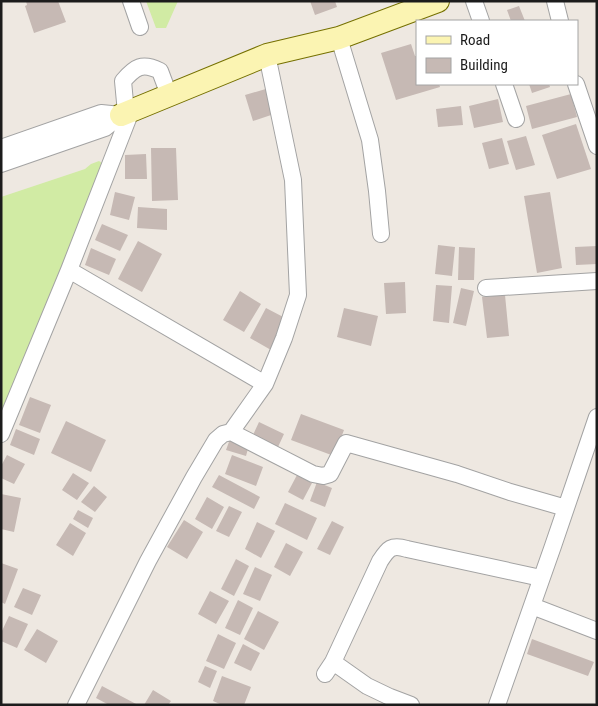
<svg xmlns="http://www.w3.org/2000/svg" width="598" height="706" font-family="'Roboto Condensed',sans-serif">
	<rect width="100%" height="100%" fill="#eee8e1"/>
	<path fill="#d1eba4" d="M146,1H178L166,28H156Z
		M99,161L105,165L1,420V197L85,169L91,164Z"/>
	<path fill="#c6b9b4" d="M26,1H58L66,22L34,33L25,6L27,5Z
		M310,1H335L337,7L315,15Z
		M519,6L525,21H511L507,10Z
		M411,44L415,56H417V84H439L440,87L396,100L381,53Z
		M529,84H549L550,87L532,93Z
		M269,88L277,113L253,121L245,95Z
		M571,94L577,117L532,129L526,106Z
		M498,99L503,122L474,128L469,106Z
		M461,106L463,125L438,127L436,109Z
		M576,124L591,169L557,179L542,135Z
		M526,136L535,165L516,170L507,141Z
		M502,138L509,164L489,169L482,143Z
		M151,148H176L178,200L152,201Z
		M146,154L147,179H125V155Z
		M115,192L135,197L129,220L110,215Z
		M550,192L562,268L537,273L524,196Z
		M138,207L167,209V230L137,228Z
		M102,224L128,235L120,251L95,240Z
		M138,241L162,254L142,292L118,279Z
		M438,245L455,247L452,276L435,274Z
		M597,246V264L576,265L575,247Z
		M459,247L475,248L474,280H458Z
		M91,248L116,259L109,275L85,265Z
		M405,282L406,313L386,314L384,283Z
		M436,285L452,286L449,323L433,321Z
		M461,288L474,291L466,326L453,323Z
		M240,291L261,304L244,332L223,320Z
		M505,295L509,336L487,338L482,297Z
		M266,308L287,319L271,350L250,338Z
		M344,308L378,316L371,346L337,337Z
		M30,397L51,405L40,433L19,425Z
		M301,414L344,430L334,456L291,440Z
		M66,421L106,440L91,472L51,453Z
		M259,422L284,434L278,447L253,435Z
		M16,429L40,439L34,455L10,445Z
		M230,439L249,445L246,456L226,450Z
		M7,455L25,464L14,484L1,478V466Z
		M232,455L263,467L256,486L225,474Z
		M73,473L89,483L77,500L62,490Z
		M219,475L260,497L254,509L212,487Z
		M297,475L312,483L303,500L288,492Z
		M317,482L332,488L325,507L310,501Z
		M94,486L107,497L95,512L81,502Z
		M1,494L21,498L14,532L1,529Z
		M207,497L224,507L212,529L195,519Z
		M285,503L317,518L307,540L275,524Z
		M229,506L242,512L229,537L216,531Z
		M78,510L93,518L88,528L73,519Z
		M184,520L203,532L187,559L167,547Z
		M332,521L344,527L330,555L317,549Z
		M257,522L275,531L261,558L245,549Z
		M70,523L86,533L73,556L56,545Z
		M286,543L303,552L290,576L274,567Z
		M236,559L249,566L234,596L221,589Z
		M1,563L18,569L5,604L1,602Z
		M255,567L272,575L260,601L243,594Z
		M23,588L41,595L32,615L14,607Z
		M210,591L229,601L216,624L198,614Z
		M238,600L253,608L240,635L225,628Z
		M258,611L279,622L264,650L244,639Z
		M9,616L28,624L17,648L1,641V633Z
		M37,629L58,641L46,663L24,650Z
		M218,634L236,643L224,669L206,661Z
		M532,639L594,662L588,676L527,654Z
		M243,644L260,653L251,671L234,663Z
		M205,666L217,671L210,688L198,682Z
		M222,676L251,687L244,705H222L213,701Z
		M102,686L138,705H109L96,698Z
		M153,690L171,701L168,705H144Z"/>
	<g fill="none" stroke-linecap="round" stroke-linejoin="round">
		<defs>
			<path id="street" d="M131,1L140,27
				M474,1L481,21
				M555,1L560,21
				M339,38L370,140L377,191L381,234
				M267,55L293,180L298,295L284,338L265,384L231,432L313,474L323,476L330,474L346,443L457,474L510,492L566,508
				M504,84L516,119
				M576,84L597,146
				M126,113L123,81C135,67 142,62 160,71L169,95
				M1,148L101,113L121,115
				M1,164L105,128L121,115
				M69,270L265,384
				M486,288L597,281
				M1,434L69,270L131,111
				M532,606L597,631
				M333,662L367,686L390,697L411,705
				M325,674L333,662L380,561C388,549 391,544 407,549L541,578
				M76,705L148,561L194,477L216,440L223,434L231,432
				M497,705L553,546L597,417"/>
			<path id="secondary" d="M121,115L267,55L339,38L438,1"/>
		</defs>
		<use href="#street" stroke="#a3a3a3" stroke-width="18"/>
		<use href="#secondary" stroke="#757001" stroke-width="24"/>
		<use href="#street" stroke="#fff" stroke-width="16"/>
		<use href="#secondary" stroke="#fbf4b2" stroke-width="22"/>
	</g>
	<rect width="598" height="706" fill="none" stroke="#1c1c1c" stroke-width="5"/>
	<rect x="416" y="20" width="162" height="65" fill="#ffffff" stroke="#a4a4a4"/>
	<rect x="426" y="36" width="25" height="8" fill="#fbf4b2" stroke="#a4a4a4"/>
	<text x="460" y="45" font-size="15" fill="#1c1c1c">Road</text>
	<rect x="426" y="58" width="25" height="15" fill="#c6b9b4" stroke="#a4a4a4"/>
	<text x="460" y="70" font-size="15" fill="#1c1c1c">Building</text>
</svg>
